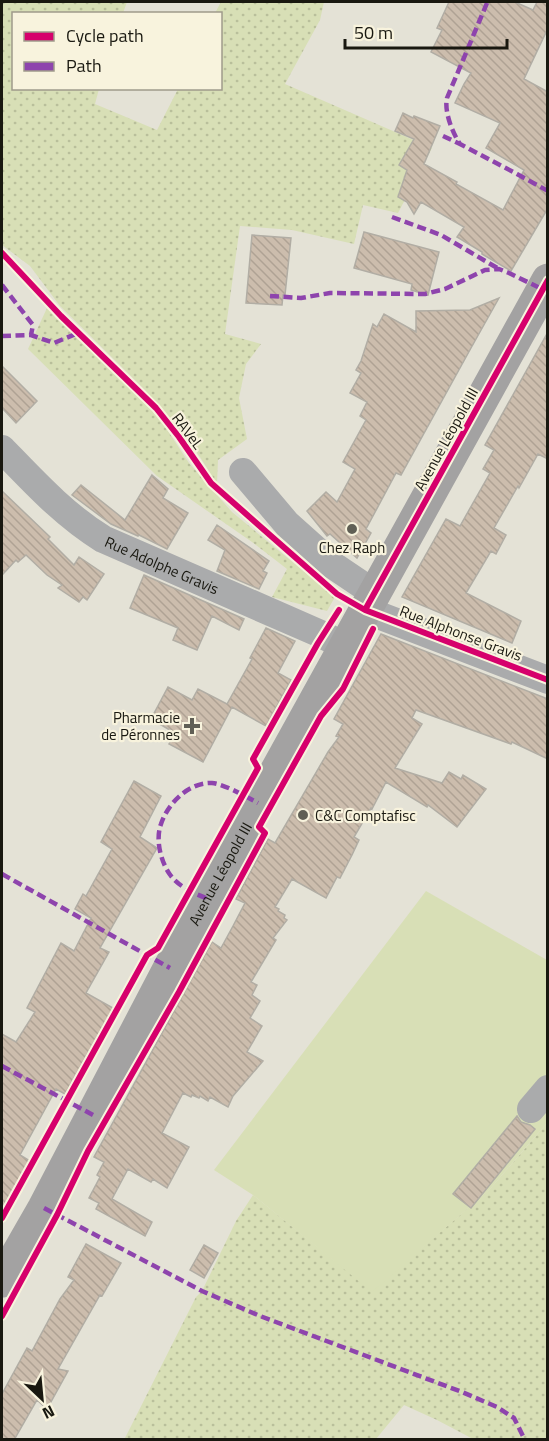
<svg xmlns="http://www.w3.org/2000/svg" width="549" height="1441" font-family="'Titillium Web',sans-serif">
	<defs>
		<pattern id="grass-dots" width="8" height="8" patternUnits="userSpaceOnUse" patternTransform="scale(1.5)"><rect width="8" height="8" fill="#d8dfb6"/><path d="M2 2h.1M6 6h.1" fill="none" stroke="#b9bf9b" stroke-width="1.8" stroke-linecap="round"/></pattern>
		<pattern id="building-back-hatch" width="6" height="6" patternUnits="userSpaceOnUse" patternTransform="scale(1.5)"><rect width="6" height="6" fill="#ccbdad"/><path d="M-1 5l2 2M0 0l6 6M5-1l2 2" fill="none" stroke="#afa294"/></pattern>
	</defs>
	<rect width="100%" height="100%" fill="#e4e2d6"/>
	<path fill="url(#grass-dots)" d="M2,2H127L123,13L14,14V88L99,89L95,104L157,130L178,89L220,88V14L215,13L221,2H324L320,20L285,84L432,148L398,213L363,205L354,244L292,230L240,226L225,334L261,344L246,364L239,398L247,439L218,460L217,484L200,457L177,427L144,389L60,306L30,266L2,245Z
		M47,308L121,379L160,419L189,463L232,512L335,597L327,611L272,597L287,569L252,542L157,476L28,349Z
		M547,1123V1439H473L437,1420L404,1405L376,1439L124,1440L196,1297L202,1291L236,1221L253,1195L372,1291L490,1189Z"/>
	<path fill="#d8dfb6" d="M426,891L547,960V1123L490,1189L372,1292L253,1195L214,1170Z"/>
	<path fill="url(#building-back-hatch)" stroke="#b1ada4" stroke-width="1.5" d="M449,2H515L533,10L537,2H548V28L524,79L548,92V208L511,271L482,254V252L457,237L464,227L421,202L414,214L407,202L398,197L407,170L399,165L414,139L395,131L403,113L413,118L414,116L440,126L424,164L457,182L456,184L503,210L524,170L486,148L500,123L455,103L464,84L471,73L431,52L442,30L437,28Z
		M364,232L439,252L428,295L411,290L412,284L354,268Z
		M252,235L291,238L285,295H283L282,305L246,303Z
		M499,298L471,348L401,475L396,473L366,529L371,533L357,558L330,534L327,536L307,511L326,492L337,502L355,469L343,462L366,420L360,416L367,402L350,393L361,373L356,370L361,361L373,324L377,327L384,314L416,332V311L470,310Z
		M548,332V459L538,454L519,488L518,486L494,528L506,535L496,554L491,551L466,593L521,621L512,643L402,597L446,519L460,526L490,473L483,469L494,450L485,445Z
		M2,366L37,401L16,423L2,408Z
		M152,475L168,489L163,498L188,513L167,549L139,535L138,536L111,524L72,495L81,485L125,520Z
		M2,491L50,537L48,539L74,565L79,557L104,574L87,600L83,597L79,602L58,588L62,585L47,575L26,555L18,562L16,560L2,575Z
		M217,525L269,561L263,571L267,573L259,589L217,571L225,550L208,540Z
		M144,575L244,619L239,630L212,616L197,650L173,640L178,628L130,608Z
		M266,628L295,641L278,673L291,680L266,726L232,707L203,762L169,744L175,733L151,719L168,687L192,700L198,689L227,704L252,659L250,658Z
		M381,634L548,699V759L512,742L511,744L416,710L412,718L422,724L395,768L442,783L449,772L461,779L463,775L486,789L457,827L428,805L427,807L386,782L372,809L371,808L354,837L359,840L352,855L340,878L337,877L326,898L292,879L275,907L279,909L278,911L285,915L284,918L287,920L273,938L276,940L251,982L257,985L252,995L260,1001L250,1018L262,1026L247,1052L263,1061L233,1096L228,1107L210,1097L208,1101L200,1096L199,1098L192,1095L191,1097L183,1093L162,1133L189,1147L167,1188L153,1179L151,1182L128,1169L112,1199L152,1222L145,1236L96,1209L99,1203L89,1198L100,1177L97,1175L104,1162L94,1157L212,942L221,948L233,926L245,903L236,899L268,839L275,843L328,752L339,737L336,736L343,724L334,719Z
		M134,781L161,796L140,837L157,848L100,948L109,952L86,993L113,1008L65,1094L56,1089L20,1155L30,1161L2,1212V1034L16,1042L35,1012L27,1008L61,943L74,951L91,918L75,909L83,894L86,896L112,849L101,842Z
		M517,1116L521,1122L530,1125L535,1129L471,1208L453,1194Z
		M86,1244L121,1263L102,1296L100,1295L58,1369L68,1371L47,1409L37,1400L14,1440H2V1394L27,1348L32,1351L60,1299L74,1280L68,1277Z
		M204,1245L218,1253L204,1278L190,1270Z"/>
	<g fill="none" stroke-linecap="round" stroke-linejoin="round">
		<g stroke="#aaabac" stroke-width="28">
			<path id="s1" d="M2,449C34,482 64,515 103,539L323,635L344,646"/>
			<path d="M243,472L287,524L334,566L374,593"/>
			<path d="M365,610L548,680"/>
			<path d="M531,1109L548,1089"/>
		</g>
		<path stroke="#a3a2a2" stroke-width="33" id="s2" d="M2,1281L44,1208L206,898L548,280"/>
		<path stroke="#8e44ad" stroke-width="4.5" stroke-dasharray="9 4.5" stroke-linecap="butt" d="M487,3L447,98C444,111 452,132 460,144L517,174L548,191
			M443,136L460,144
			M392,217L441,235L499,269
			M2,285L33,325L31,335
			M270,296L301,298L330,293L425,294L445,289L485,270L499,269L509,273L542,289
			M2,336L31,335L54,343L78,333
			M2,874L170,968
			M206,898C193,893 180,887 171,876C161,863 155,840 161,824C168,803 189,782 212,783C224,784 247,797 258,803
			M2,1066L93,1115
			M44,1208L202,1291L260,1316L462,1392L497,1407L514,1418L525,1440"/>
		<defs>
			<path id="cycleway" d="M2,253L61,316L156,408L179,437L211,483L337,594L365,610L548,680
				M365,610L548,280
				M2,1218L147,955L158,948L258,768L253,759L318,643L339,610
				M2,1316L57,1215L88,1151L179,992L265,833L259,827L321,716L343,689L373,629"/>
		</defs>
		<use href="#cycleway" stroke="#f8f3dd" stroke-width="10"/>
		<use href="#cycleway" stroke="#d6006c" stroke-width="6"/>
	</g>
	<g fill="#605f55" stroke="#f8f3dd" stroke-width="2">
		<circle cx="352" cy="529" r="6"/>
		<path d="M189 717h6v6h6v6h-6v6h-6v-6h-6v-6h6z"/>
		<circle cx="303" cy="815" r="6"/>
	</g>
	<g text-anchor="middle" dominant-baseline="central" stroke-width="4.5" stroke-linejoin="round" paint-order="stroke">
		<g font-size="15" fill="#191810" stroke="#f8f3dd">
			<text transform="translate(188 431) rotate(53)">RAVeL</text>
			<text transform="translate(446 439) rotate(-61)">Avenue Léopold III</text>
			<text stroke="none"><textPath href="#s1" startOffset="200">Rue Adolphe Gravis</textPath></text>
			<text transform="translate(461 633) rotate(21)">Rue Alphonse Gravis</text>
			<text stroke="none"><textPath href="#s2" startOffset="462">Avenue Léopold III</textPath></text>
		</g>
		<g font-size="15" fill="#191810" stroke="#f8f3dd">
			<text x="352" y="547">Chez Raph</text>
			<text x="180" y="717" text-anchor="end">Pharmacie<tspan x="180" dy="17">de Péronnes</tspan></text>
			<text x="315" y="815" text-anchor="start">C&amp;C Comptafisc</text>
		</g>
	</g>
	<rect width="549" height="1441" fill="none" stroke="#191810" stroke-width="6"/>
	<rect x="12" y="12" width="210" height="78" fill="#f8f3dd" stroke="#9f9b8b" stroke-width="1.5"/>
	<rect x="24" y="32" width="30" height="9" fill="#d6006c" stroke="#9f9b8b" stroke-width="1.5"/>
	<text x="66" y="42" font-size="18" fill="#191810">Cycle path</text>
	<rect x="24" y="62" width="30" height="9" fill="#8e44ad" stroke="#9f9b8b" stroke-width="1.5"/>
	<text x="66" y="72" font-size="18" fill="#191810">Path</text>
	<g transform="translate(42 1399) rotate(154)" stroke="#f8f3dd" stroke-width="4.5" paint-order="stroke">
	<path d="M0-4.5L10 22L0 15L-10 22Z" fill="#191810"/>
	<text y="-9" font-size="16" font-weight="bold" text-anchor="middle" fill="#191810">N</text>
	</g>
	<path d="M345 39v9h162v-9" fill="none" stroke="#191810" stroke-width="3"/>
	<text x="354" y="39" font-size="18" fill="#191810" stroke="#f8f3dd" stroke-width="4.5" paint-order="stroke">50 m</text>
</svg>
